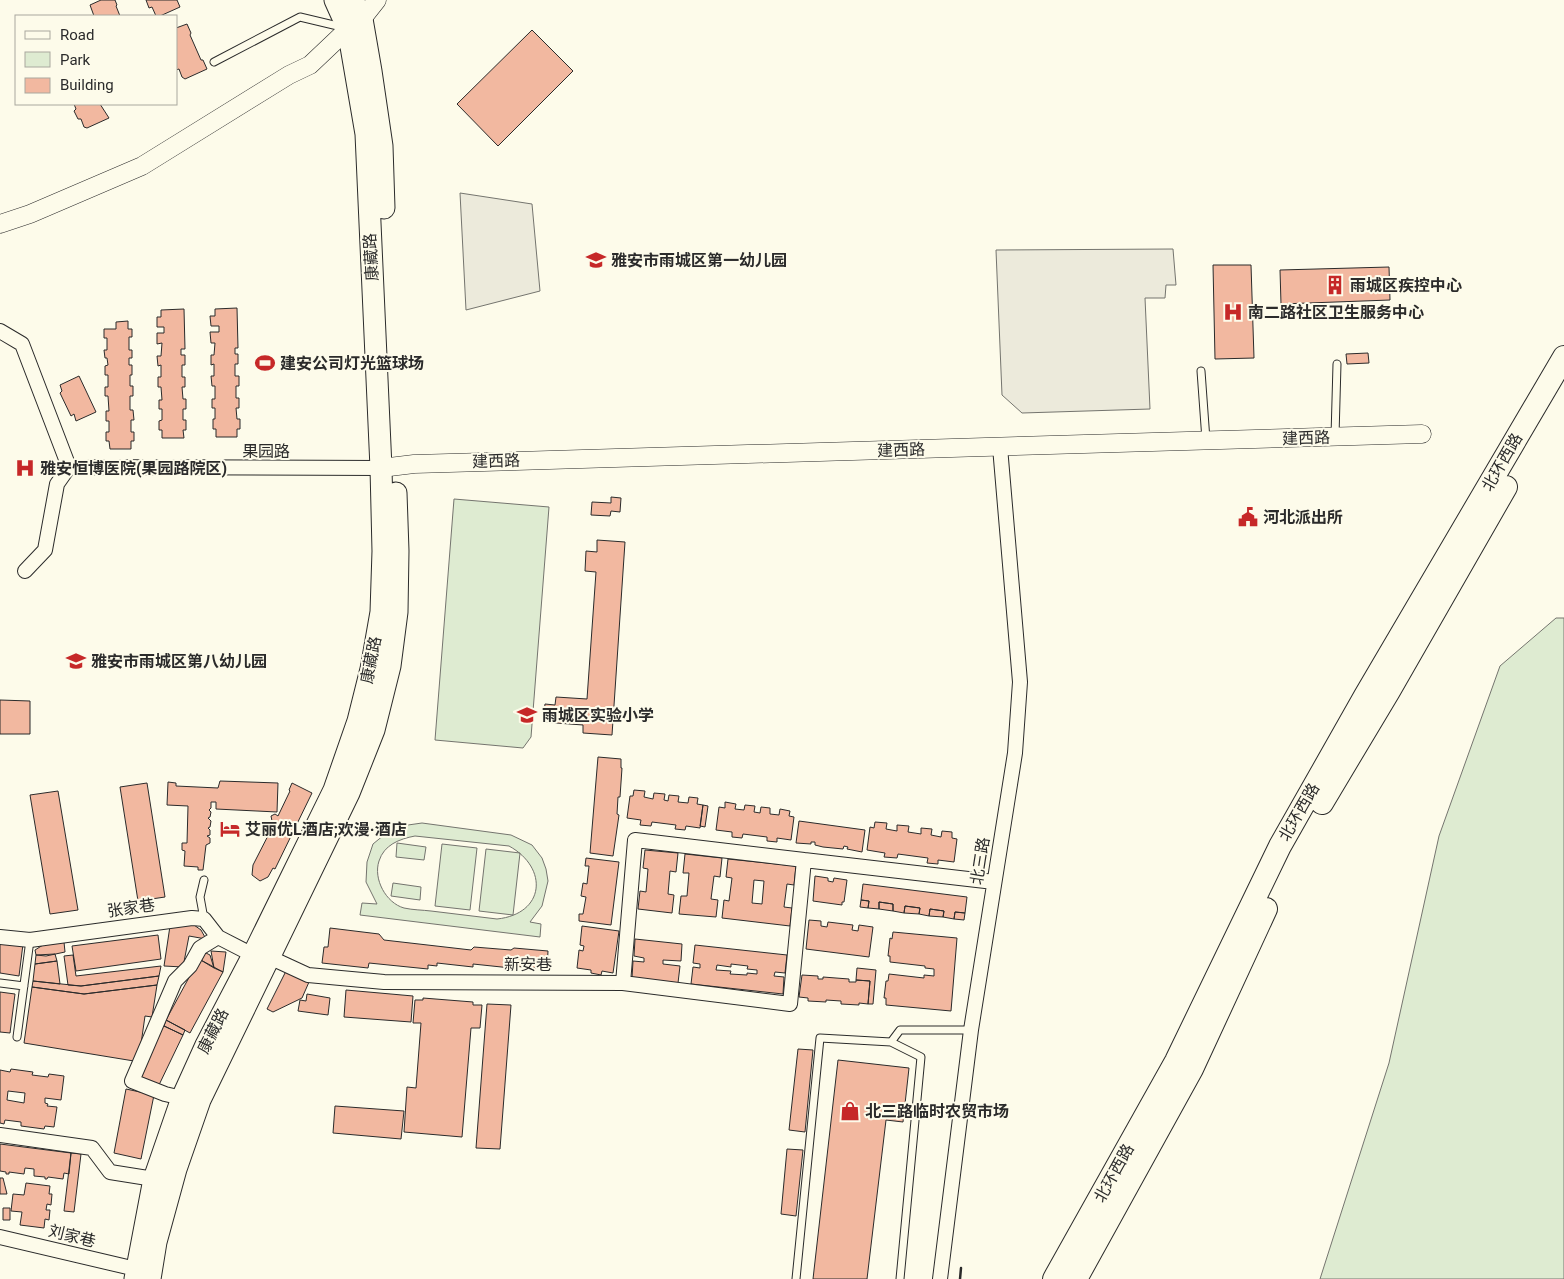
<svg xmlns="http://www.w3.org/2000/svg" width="1564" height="1279" font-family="Roboto,'Noto Sans SC',sans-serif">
	<rect width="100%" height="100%" fill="#fdfbea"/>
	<path fill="#deebd1" stroke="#74746e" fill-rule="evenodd" d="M454,499L549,507L531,737L523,748L435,740Z
		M1556,618H1564V1279H1320L1389,1063L1439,836L1500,666Z
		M422,823L511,835L532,845L542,858L546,869L548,881L542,906L530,922L541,924L540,937L360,915L362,903L377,904L366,882L367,862L373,844L390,830L408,825ZM415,836L509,846C549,868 545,914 497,919C475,916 453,914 431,911C423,910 413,910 404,908C386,903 373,879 379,861C384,845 399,839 415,836Z
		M397,843L426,847L424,860L396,857Z
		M442,844L477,848L470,910L435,906Z
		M486,849L520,853L513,915L479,911Z
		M393,883L421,887L420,900L391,896Z"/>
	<path fill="#eceadb" stroke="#74746e" d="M460,193L532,204L540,291L466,310Z
		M1173,249L1176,285H1166L1165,298H1145L1150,409L1022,413L1002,395L996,250Z"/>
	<path fill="#f2b8a0" stroke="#2b2b2b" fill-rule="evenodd" d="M101,0H115L117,5L116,6L120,16H93H94L90,5Z
		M146,0H177L180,7L160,16H156L152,7L149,8Z
		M187,24L191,33L190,35L201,60H203L207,69L185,79L182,77L179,69L176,70V28Z
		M532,30L573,71L498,146L457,104Z
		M74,104H100L109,118L87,128L84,127L81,119H78L74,111L76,109Z
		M1213,265H1251L1254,358L1215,359Z
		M1389,267L1390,300L1281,304L1280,270Z
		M237,308L238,348H235V354H238V364H235V376H239V386H236V398H239V408H236L237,419H240V429H237V437H216V429H213V419H215V408H212V399H215V386H212L211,376H214V364L211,365V355H214L215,343H211L210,332H219V326H211L210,316H215V309Z
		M184,309L185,349H181V355H185V365H182V377H185V387H182L183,399H186V409H183V420H186V430H183L184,438H162V430H159V421L162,420V409H159V400H162L161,387H158V377H161V365L158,366L157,356H161L162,343L157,344V333H164V327H157V317H161V310Z
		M128,321V329H132V337H129V350H132V358H129V365H132V375H130V386H133V396H130V410H133L134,420H131V432H134V441H131V449H110L109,441H106V432H109V421H106V411H109L108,396H105V387H108V375H105V366L108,365L107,358H105L104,350H107V338H104V329H116V322Z
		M1368,353L1369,363L1347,364L1346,354Z
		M79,376L96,412L76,421L74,414L71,416L60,393L62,391L60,385Z
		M611,497L621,498L620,512L611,511L610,516L591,515L592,502L611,503Z
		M597,540L625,542L612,735L583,733V725L543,722L545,704L555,705L556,697L587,699L596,572L585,571L586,551L597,552Z
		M0,700L30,701V734H0Z
		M598,757L621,759V768H622L620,797H618L617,814L619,815L613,856L590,853Z
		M220,781L278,783L277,812L216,809V802H211V808L209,810L211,812L210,817L208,818L211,821L210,827L208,828L210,830V835L207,836L210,838V843L206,845L203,870H198V867L184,866L185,851L182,850V843H187L188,806L167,805L168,782L176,783V786L218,788Z
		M147,783L165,897L138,901L120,787Z
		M292,783L312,793L275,869L273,868L268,877L260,881L252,875L253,865L275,822L272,821L271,816L275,814L278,816L290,791L289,790Z
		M634,790L645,791L644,797L653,799L654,793L665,794L664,800L668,801L669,795L679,796L678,802L688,803L689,797L698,798L697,804L703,805L700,828L686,826L685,830L675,829L676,825L652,822L651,826L640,825L641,820L627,818L630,796H633Z
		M58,791L78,910L50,914L30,795Z
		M725,802L736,804L735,809L744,810L745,805L755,806L754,812L760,813L761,807L770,808V814L779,815L780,809L790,811L789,816L794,817L791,840L777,838V842L767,841V837L743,834L742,838L732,837V832L716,830L719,807L725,808Z
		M703,805L708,806L705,827L700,826Z
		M799,821L865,830L862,852L847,849L848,847L844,846L843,849L823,847L815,845V842H811V844L796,843Z
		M875,822L887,823L886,829L897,831V825L909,826L908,832L921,834V828L932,829L931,835L941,837L942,831L952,832V838L957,839L954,862L938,860V864L927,863L928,858L898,854L897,858L884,857L885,853L867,850L870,827L874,828Z
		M645,850L678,853L676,872L670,871L668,894L674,895L672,913L638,909L640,891L646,892L648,869L643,868Z
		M685,854L722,858L720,877L714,876L711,899L718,900L716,917L679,914L681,896H687L689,873H683Z
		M586,858L619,862L611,925L579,921V914H583L586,897L581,896L583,883L587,884L589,866H585Z
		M728,859L796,866L794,885L787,884L784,907L792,908L790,926L722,918L724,900L729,901L732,878L726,877ZM754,880L764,881L762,904L752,903Z
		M815,876L828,878V881L833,882L834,878L847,880L844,902H842V905L813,901Z
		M863,884L967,897L965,913L955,912L954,919L943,917L944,911L930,909L929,916L919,914L920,908L905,906L904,913L893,911V904L879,902V909L868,908L869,901L861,900Z
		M861,900L869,901L868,908L860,907Z
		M879,902L893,904V911L879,909Z
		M905,906L920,908L919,914L904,913Z
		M930,909L944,911L943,917L929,916Z
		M955,912L965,913L964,920L954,919Z
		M809,920L821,921V926L827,927L828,922L853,925L852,930L858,931L859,925L873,927L869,957L806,949Z
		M176,925H194L201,930L206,939L189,936L183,967L164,966L170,926Z
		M582,926L619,931L613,973L602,971L601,975L591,973V970L577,968L579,950L583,951L584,946L580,945Z
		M330,928L379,934L384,940L471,950L474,947L511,950L514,948L548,951L547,969L512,966L511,968L473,964V967L437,963V966L428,965V969L369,963L368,968L322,963L324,947H328Z
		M893,932L957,938L951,1011L886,1005V998H884L886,981H888L889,974L924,978V975L934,976V969L925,968V966L890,962V956H888L890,938L892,939Z
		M158,935L161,959L76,971L72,946Z
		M635,939L682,944L681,961L663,960V964L680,966L678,983L632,978L633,961L644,962V958L634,956Z
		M0,942L23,944L19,976L0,973Z
		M64,942L65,952L46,956L36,955L35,950L43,945Z
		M695,945L787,955L785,973L775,972L774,976L784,977L783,994L691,984L693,967L700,968V964L693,963ZM731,964L748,966L747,969L757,970V974L747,973V975L730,974L731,971L716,970L717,965L731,967Z
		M211,951L226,952L223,972L214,968Z
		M204,952L210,955L214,968L199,959Z
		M55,954L57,961L35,964L36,955Z
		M73,955L76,976L161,966L159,976L81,986L68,985L64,956Z
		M199,959L223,972L190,1033L166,1020Z
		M57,961L60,984L33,981L35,964Z
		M857,968L876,970L873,1004H868L870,981L856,980Z
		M286,971L309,982L302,998L273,1012L267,1009Z
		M802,975L818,976V979H823V977L849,979V982H856V980L870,981L868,1004L859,1003V1005L841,1004V1001L826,1000V1002L808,1001V998L799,997Z
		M159,976L157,985L84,994L32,987L33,981L81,986Z
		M157,985L152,1017L145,1016L141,1044L134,1061L24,1043L32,987L84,994Z
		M346,990L413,996L411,1022L344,1017Z
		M0,992L15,994L10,1033L0,1032Z
		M307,994L330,998L328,1015L298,1011L300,1000L306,1001Z
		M423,998L473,1002V1005H482L480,1028H471L462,1137L404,1132L407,1087L416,1088L421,1023H413L415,1000H423Z
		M487,1004L511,1005L500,1149L476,1148Z
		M166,1020L185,1030L183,1035L164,1026Z
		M162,1025L183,1035L158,1087L137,1077Z
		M798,1049L813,1050L805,1132L789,1130Z
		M838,1060L909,1068L903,1122L886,1120L867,1279H813Z
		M11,1069L33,1072L32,1075L48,1077L49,1074L64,1076L61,1100L45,1098V1103L48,1104L47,1106L57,1107L54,1127L45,1126L44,1129L21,1126V1122L5,1120L4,1124L0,1123V1070L10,1072ZM8,1091L25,1093L24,1103L7,1100Z
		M126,1089L154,1095L141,1159L114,1153Z
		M335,1106L404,1111L401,1139L333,1133Z
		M0,1144L71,1153L69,1174L64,1173L63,1179L48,1177L47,1179H45V1177L34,1176V1169L25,1168L24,1174L9,1172V1174H6V1172L0,1171Z
		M787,1149L803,1150L796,1216L781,1214Z
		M71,1153L81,1154L74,1212L64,1211Z
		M0,1178H3L7,1194H0Z
		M26,1183L50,1186L49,1194H52L51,1205L47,1204L46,1210H50L49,1220L45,1219L44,1228L20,1225L22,1212L11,1211L13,1194L24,1195Z
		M3,1208H10V1220H3Z"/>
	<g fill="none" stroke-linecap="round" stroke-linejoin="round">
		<defs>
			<path id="service" d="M214,62L300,17L342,27
				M1201,371L1206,440
				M1335,436L1337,364
				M204,919L200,897L204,880
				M0,983L24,986
				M17,1037L30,940
				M891,1042L921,1057L900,1279
				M796,1279L820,1038L891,1042L900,1030H971"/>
			<path id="minor" d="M0,331L22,344L69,467
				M69,467L381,468
				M25,571L45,550L57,484L69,467
				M804,860L994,882
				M0,937L30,940L192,918L204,919L218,937L253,955
				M269,957L308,975L384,982L623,983L790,1004L804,860L635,840L623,983
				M182,1098L165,1094L132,1081L175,981L190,966L200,948L218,937
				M0,1135L92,1148L110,1172L154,1179
				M0,1237L136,1269
				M940,1279L971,1030L1015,753L1020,682L1000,447"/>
			<path id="tertiary" d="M0,224L30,214L142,166L289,75L310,65L348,29L362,19L377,0
				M381,468L414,464L1422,434"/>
			<path id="primary" d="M353,0L362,19L371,71L382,146L384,208
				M135,1279L154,1179L182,1098L206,1045L253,955L334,790L358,721L371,669L381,612L383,551L381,468L366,134L348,29L335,0
				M150,1279L156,1242L176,1169L200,1100L349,793L374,730L390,666L397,612L398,551L396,493"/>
			<path id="trunk" d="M1322,803L1389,691L1506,487
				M1054,1279L1176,1061L1280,846L1365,696L1564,357
				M1076,1279L1192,1069L1266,909"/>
		</defs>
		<use href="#service" stroke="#2b2b2b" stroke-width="9"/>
		<use href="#minor" stroke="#2b2b2b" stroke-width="16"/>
		<use href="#tertiary" stroke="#2b2b2b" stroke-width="19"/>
		<use href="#primary" stroke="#2b2b2b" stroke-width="23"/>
		<use href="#trunk" stroke="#2b2b2b" stroke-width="24"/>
		<use href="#service" stroke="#fdfbea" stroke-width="7"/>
		<use href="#minor" stroke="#fdfbea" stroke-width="14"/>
		<use href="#tertiary" stroke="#fdfbea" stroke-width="18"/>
		<use href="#primary" stroke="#fdfbea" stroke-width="21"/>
		<use href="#trunk" stroke="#fdfbea" stroke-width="22"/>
		<path stroke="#2b2b2b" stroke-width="2.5" d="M960,1279L961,1268"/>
	</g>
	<defs>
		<symbol id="school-bare" viewBox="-9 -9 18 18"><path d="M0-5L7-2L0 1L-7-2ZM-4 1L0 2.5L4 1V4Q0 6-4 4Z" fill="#c62828" stroke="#fdfbea" stroke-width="2.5" paint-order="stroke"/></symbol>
		<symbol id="building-bare" viewBox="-9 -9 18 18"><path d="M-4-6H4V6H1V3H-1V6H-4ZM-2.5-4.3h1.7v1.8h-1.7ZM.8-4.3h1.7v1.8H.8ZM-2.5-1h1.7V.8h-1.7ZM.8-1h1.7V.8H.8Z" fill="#c62828" stroke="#fdfbea" stroke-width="2.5" paint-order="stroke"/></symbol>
		<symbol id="hospital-bare" viewBox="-9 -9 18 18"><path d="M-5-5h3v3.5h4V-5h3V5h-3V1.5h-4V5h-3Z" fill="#c62828" stroke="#fdfbea" stroke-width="2.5" paint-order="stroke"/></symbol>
		<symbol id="stadium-bare" viewBox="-9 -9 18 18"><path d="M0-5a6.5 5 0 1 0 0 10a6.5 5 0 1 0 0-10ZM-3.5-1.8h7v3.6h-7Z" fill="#c62828" stroke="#fdfbea" stroke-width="2.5" paint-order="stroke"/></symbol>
		<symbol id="civic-bare" viewBox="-9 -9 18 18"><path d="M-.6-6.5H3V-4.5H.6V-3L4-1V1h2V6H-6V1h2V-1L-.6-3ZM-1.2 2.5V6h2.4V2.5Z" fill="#c62828" stroke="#fdfbea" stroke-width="2.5" paint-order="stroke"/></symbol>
		<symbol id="hotel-bare" viewBox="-9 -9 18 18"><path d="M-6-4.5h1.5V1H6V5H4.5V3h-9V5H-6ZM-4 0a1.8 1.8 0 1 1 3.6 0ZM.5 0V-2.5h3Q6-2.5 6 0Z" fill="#c62828" stroke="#fdfbea" stroke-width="2.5" paint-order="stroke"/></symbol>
		<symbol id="shop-bare" viewBox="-9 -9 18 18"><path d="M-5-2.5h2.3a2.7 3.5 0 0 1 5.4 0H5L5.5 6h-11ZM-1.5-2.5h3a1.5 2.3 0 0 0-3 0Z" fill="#c62828" stroke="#fdfbea" stroke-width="2.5" paint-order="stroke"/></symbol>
	</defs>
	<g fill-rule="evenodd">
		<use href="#school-bare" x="582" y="246" width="28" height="28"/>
		<use href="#building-bare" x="1321" y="271" width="28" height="28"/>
		<use href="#hospital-bare" x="1219" y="298" width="28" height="28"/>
		<use href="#stadium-bare" x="251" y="349" width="28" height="28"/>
		<use href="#hospital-bare" x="11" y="454" width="28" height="28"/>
		<use href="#civic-bare" x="1234" y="503" width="28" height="28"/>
		<use href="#school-bare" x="62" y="647" width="28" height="28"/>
		<use href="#school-bare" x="513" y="701" width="28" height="28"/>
		<use href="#hotel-bare" x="216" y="815" width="28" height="28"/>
		<use href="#shop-bare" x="836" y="1097" width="28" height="28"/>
	</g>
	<g text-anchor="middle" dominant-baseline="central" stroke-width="4" stroke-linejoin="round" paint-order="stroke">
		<g font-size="16" fill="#2b2b2b" stroke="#fdfbea">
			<text transform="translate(371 257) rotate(-93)">康藏路</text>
			<text transform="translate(1306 438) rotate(-2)">建西路</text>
			<text transform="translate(901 450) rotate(-2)">建西路</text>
			<text x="266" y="451">果园路</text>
			<text transform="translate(496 461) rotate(-2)">建西路</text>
			<text transform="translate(1502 462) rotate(-60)">北环西路</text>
			<text transform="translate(371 660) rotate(-79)">康藏路</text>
			<text transform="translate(1299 812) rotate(-60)">北环西路</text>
			<text transform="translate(980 861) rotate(-81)">北三路</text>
			<text transform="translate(131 908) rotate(-8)">张家巷</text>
			<text x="528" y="964">新安巷</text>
			<text transform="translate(213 1031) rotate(-63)">康藏路</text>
			<text transform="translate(1114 1173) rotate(-61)">北环西路</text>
			<text transform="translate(72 1236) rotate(14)">刘家巷</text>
		</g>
		<g font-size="16" font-weight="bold" fill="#2b2b2b" stroke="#fdfbea" text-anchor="start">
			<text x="611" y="260">雅安市雨城区第一幼儿园</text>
			<text x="1350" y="285">雨城区疾控中心</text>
			<text x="1248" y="312">南二路社区卫生服务中心</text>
			<text x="280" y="363">建安公司灯光篮球场</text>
			<text x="40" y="468">雅安恒博医院(果园路院区)</text>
			<text x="1263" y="517">河北派出所</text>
			<text x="91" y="661">雅安市雨城区第八幼儿园</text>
			<text x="542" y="715">雨城区实验小学</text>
			<text x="245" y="829">艾丽优L酒店;欢漫·酒店</text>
			<text x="865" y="1111">北三路临时农贸市场</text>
		</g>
	</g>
	<rect x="15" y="15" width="162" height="90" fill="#fdfbea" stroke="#a9a89e"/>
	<rect x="25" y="31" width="25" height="8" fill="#fdfbea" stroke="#a9a89e"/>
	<text x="60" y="40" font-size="15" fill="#2b2b2b">Road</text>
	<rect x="25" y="52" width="25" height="15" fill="#deebd1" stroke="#a9a89e"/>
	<text x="60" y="65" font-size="15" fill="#2b2b2b">Park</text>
	<rect x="25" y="78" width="25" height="15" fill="#f2b8a0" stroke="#a9a89e"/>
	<text x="60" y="90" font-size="15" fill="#2b2b2b">Building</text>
</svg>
